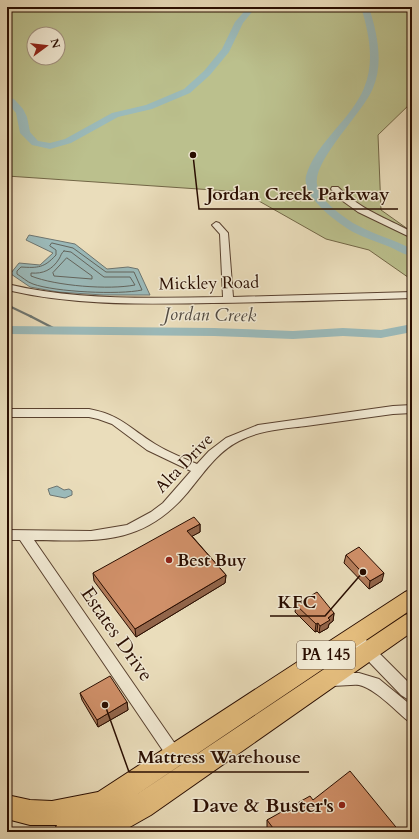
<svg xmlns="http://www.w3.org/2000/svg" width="419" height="839" font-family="Cardo,serif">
	<rect width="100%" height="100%" fill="#eaddbb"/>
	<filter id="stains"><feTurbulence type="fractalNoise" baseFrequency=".005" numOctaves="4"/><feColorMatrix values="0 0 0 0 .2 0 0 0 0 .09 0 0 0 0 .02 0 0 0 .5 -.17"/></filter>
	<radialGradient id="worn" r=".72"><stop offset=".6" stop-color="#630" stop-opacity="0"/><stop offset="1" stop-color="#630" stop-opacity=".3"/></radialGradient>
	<path fill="#bbc08d" stroke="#726646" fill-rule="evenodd" d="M7,7H412V102L378,135L381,210L412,232V280L369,250L326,239L243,192L7,176ZM34,34H58V58H34Z"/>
	<path fill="#9bbaba" stroke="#6d7570" d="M29,235L75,244L107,269L128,267L138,269L150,295H103L58,292L30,287L11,274V273L19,263L40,265L53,253L26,240Z
		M57,486L64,490L69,489L72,491V495L65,498L50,495L48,489Z"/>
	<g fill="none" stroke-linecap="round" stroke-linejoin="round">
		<path stroke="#62645d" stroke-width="1" d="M52,243L73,248L106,272H134L142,290C119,295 55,292 33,284C27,282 22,277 17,274V271L21,267C38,268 44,268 56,255V250L50,246Z
			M64,251L71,252L104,277H130L135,285C109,290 56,286 31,276V273C43,274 52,270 59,259C61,256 61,253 64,251Z
			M67,258L92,276V279L54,276L53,273Z"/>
		<path stroke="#6d7570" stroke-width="2" d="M7,305L32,317"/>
		<path stroke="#6d7570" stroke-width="2.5" d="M30,316L59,331"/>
		<path fill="#9bbaba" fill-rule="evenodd" d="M248,7H256L243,23L229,52L210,75L190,93L152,109L118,117L71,143L50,149L32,145L20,133L16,113L7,102V95L15,100L23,109L27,117L30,132L38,141L50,143L65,139L112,113L146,105L184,89L204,71L222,49L235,22Z
			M361,7H369C377,33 384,62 373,88C363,113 313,160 317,184C320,201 340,214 353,223C372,234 393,239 412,249V256C404,255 397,250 390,247C378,242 365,238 353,232C338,223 301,197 306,176C316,142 351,120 364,88C375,62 369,33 361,7Z
			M412,324V332L381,338L343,336L293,339L214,336L7,334V326L214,328L293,331L343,328L381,330Z"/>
		<defs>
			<path id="minor" d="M332,187H338C359,209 386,218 412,232V238L358,212L340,199L331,189Z
				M216,222L219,223L228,233L233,297L412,292V298C345,300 279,302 212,303C143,304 75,306 7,290V284C78,301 151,298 223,297L220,234L212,225Z
				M412,405V413L393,414C364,418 335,422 306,426C283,429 260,430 239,441C217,452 203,474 188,492C143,546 97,541 34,540L180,751L183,756L180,761L175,763L170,761L20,540H7V530L91,531L127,525L151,512L163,503L191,471L147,450L112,424L98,419L89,417H7V409H89C121,415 129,428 155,444C168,452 183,458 197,464L209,451L226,438L258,425L393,406Z
				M354,631L359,633L412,686V702L401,695L349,641L347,637L349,633Z
				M330,673H359L379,679L412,706V722L407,720C395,710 374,688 359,685C348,684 336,688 325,684L323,679L325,674Z"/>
			<path id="highway" d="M412,589V609L133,797L405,615L412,612V632L151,815L121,832H54L57,825H30L7,819V795L30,800L52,801L98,792L405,592Z"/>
		</defs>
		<use href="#minor" stroke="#59412f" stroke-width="2"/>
		<use href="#highway" stroke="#290d00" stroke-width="2"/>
		<use href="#minor" fill="#f1e9d3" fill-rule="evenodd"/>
		<use href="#highway" fill="#e5be7e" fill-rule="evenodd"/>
	</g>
	<path fill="#b37c5a" stroke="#290d00" d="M200,524V532L192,536L226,575L225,583L136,637L94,581L93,573Z
		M346,555L382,581L369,589L344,563Z
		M296,605L334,613L333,621L329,624L328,628L319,633L317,631L315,632L295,612Z
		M80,693L127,702L128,710L98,727L82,700Z
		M313,800L400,832L269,831L267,827V820Z"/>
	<path fill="#92654a" stroke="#290d00" d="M200,524V532L187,539V531Z
		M384,573L382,581L369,589L370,581Z
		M226,575L225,583L136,637L135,629Z
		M334,613L333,621L329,624L328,628L319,633L320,626Z
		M318,623L317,631L315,632L316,624Z
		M127,702L128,710L98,727L97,720Z"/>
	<path fill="#d09069" stroke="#290d00" d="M194,517L200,524L187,531L226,575L135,629L93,573Z
		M359,547L384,573L370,581L346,555Z
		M317,592L334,613L328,618L330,620L320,626L318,623L316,624L296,605Z
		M110,676L127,702L97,720L80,693Z
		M350,771L400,832H268L273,828L267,820L310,796L313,800Z"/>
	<g fill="#8f2418" stroke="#f1e9d3" stroke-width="1.5">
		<circle cx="169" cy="560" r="4"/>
		<circle cx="342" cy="805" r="4"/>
	</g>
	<g text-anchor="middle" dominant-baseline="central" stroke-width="3" stroke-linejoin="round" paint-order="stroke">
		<rect fill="#f1e9d3" stroke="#654f3f" stroke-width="1" x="297" y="641" width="58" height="28" rx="3"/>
		<g font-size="16" font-weight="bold" fill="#290d00">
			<text x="326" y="655">PA 145</text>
		</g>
		<g font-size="17" fill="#290d00" stroke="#f1e9d3">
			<text transform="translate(209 283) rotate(-1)">Mickley Road</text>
			<text transform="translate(184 463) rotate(-46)">Alta Drive</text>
		</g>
		<g font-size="17" font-weight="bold" fill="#290d00" stroke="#f1e9d3" text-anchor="start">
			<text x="177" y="560">Best Buy</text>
		</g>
		<g font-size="18" font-style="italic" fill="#514a41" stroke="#f1e9d3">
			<text transform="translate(210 315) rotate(1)">Jordan Creek</text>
		</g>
		<g font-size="20" fill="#290d00" stroke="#f1e9d3">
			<text transform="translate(117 634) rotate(55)">Estates Drive</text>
		</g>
		<g font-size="20" font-weight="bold" fill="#290d00" stroke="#f1e9d3" text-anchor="end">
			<text x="334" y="805">Dave &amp; Buster's</text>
		</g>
	</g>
	<path fill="none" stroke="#290d00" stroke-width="1.5" d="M193 155L199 209H398M363 572L325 616H270M105 705L129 772H309"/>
	<g fill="#290d00" stroke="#f1e9d3" stroke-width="1.5">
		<circle cx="193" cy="155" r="4"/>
		<circle cx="363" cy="572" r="4"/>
		<circle cx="105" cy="705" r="4"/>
	</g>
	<g font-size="18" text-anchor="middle" font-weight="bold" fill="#290d00" stroke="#f1e9d3" stroke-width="3" stroke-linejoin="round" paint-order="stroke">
		<text x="298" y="200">Jordan Creek Parkway</text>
		<text x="297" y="608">KFC</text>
		<text x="219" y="763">Mattress Warehouse</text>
	</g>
	<rect width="419" height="839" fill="none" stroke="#eaddbb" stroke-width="24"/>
	<rect x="8" y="8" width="403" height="823" fill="none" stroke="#290d00" stroke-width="2"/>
	<rect x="12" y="12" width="395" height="815" fill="none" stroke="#290d00"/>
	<g transform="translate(46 46) rotate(75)"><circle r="19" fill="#f1e9d3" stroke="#a1917f"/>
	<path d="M0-3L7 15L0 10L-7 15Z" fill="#8f2418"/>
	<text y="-6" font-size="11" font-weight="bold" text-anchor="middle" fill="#290d00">N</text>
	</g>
	<rect width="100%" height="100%" filter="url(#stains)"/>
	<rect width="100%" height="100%" fill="url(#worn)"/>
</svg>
